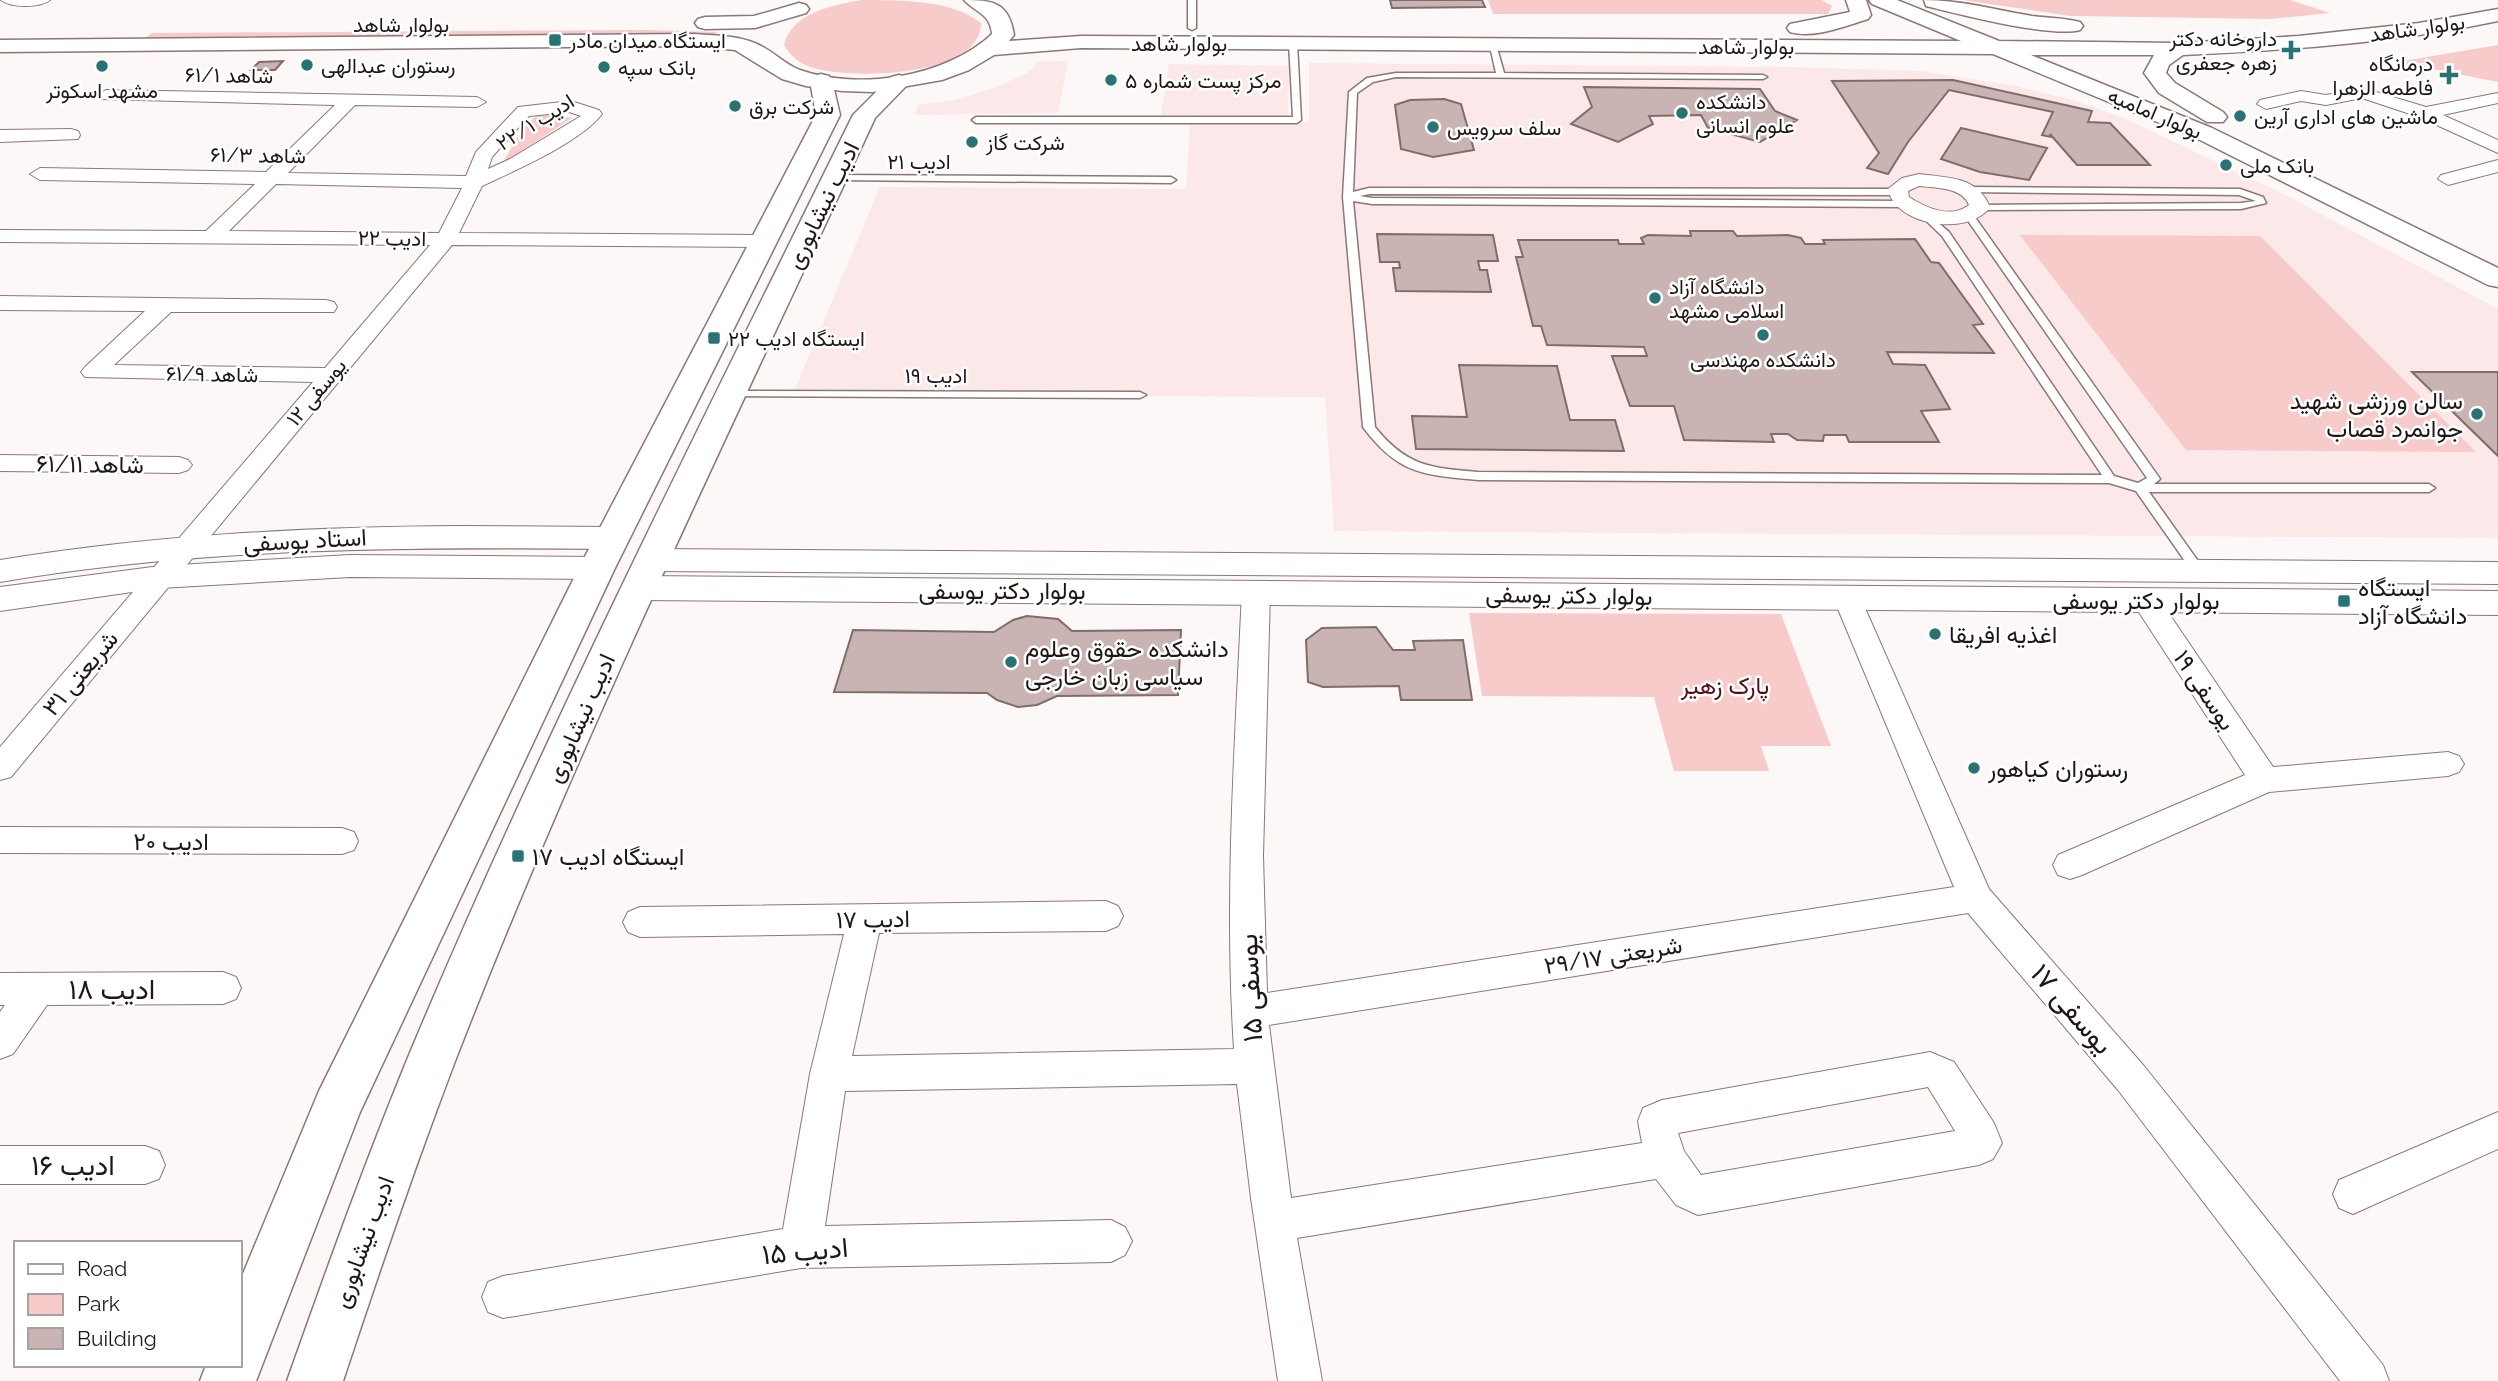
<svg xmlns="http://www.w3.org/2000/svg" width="2498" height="1381" font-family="Raleway,Vazirmatn,sans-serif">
	<rect width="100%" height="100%" fill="#fcf8f7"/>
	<path fill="#fce8e8" d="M1040,61H1068L1058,113L915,115L918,105L955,100L994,88L1028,73Z
		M1309,63L1790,67L1920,71L2016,86L2073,100L2126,119L2283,194L2498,309V538L1334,531L1325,397L793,394L880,187L1186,189L1190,123L1309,122Z
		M1169,64L1289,66L1288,116L1161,115Z"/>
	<path fill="#f7cbca" d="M862,0C901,0 953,0 981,23C982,78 845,81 808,66C797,62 790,55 784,45C791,13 833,5 862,0Z
		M1488,0H1822L1832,6L1828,14H1493Z
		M1963,0H2290L2330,13L2270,19L2070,16Z
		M647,30L717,32L714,35L145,38L152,33Z
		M2498,45V82L2397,62Z
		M540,113L572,118L502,164L523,128Z
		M2020,235L2260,236L2476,452L2186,450Z
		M1469,613L1781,614L1831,746H1761L1769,771H1674L1654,697L1482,696Z"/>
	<path fill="#cab4b3" stroke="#806c6b" stroke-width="2" d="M1390,0H1482L1485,7L1392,8Z
		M283,61L275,70H251L259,62Z
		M1953,80L2092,111L2088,122L2110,123L2150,165H2077L2050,134L2051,137L2042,135L2053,112L1949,90L1908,142L1888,174L1867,168L1879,153L1832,81Z
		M1584,87L1760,89L1775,111L1797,120L1760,142L1708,128L1701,115L1649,116L1653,124L1618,142L1571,124L1592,107Z
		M1444,99L1461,104L1474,150L1433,157L1401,149L1395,105L1410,100Z
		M1961,128L2047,148L2029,180L1980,172L1941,159Z
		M1690,231H1733L1737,236L1788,235L1801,238L1805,244H1825L1823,240L1915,239L1931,262L1939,263L1983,324L1973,325L1994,353L1887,352L1893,364L1925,365L1950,409L1921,411L1939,442H1849L1846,435H1824L1823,441L1797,440L1788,434H1771L1774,442L1684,440L1674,406H1630L1612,356H1647L1644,347L1547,345L1541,326H1533L1516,257H1523L1518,240H1618L1619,244H1644L1641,238L1648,235L1691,236Z
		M1377,234L1493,235L1498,261H1478L1480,270H1487L1491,292L1396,291L1393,268H1400L1399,262H1380Z
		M1459,365L1557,366L1570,420H1615L1624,451L1416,449L1412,416L1467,417Z
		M2412,372H2498V456Z
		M1027,616L1058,619L1072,631L1181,630L1178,695L1057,696L1037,705L1018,707L997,700L987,693L834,692L853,630L994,632L1013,620Z
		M1376,627L1393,650H1415L1413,641L1463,640L1472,700H1401L1399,686L1323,687L1308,682L1306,640L1322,628Z"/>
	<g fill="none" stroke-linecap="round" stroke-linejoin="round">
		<defs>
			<path id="service" d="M1188,0H1196V28L1192,30L1188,28Z
				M1293,41L1297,43L1301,120L1297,123H976L972,120L976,117H1293L1289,43Z
				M1489,42L1496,44L1504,73L1763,75L1767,77L1763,79L1396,77L1373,82L1357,93L1353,192L1369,188L1891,189L1902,182L1907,185L1905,187L1893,195L1369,194L1360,196L1372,198L1905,201L1910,204L1905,207L1372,204L1353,201L1375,427C1406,466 1430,468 1478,472L2102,475L1942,236L1917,212L1922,209L1949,232L2114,476L2138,483L2147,478L1964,215L1966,213H1972L2158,476L2160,479L2154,484H2429L2435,488L2429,492H2149L2205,571L2199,575L2194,574L2136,491L2109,483L1478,480C1423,475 1398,474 1363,427L1343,197L1349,92L1367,78L1396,73H1496Z
				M832,175L1171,177L1176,180L1171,183L835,180L830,177Z
				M1967,187L2240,189L2263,197L2266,203L2241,209L1980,210L1975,207L1977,205L2241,203L2256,201L2239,195L1964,192V188Z
				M732,391L1140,392L1146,395L1140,398L728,396L726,394Z"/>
			<path id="minor" d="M1,0H50C40,8 11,8 1,0Z
				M2363,88L2426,107L2498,93V103L2443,115L2498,140V153L2419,117L2362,98L2326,105L2301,101L2266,109L2257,104L2260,100L2301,91L2326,95Z
				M106,90L477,97L486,102L477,107L355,105L288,173L466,176L476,152L518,107L571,101L599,110L602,114C581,142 514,171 482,186L459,233L763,235L770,237L773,241L770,245L763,247L452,245L11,777L0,780V747L313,382L85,377L81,372L85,367L145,311L0,310V296L326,300L334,302L337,307L334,312H171L114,365L325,368L430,245L0,242V230L206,231L255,184L40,180L30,174L40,168L266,172L335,105L100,99L97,95ZM569,112L581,116L510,159L488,169L492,157L529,116ZM276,184L462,188L439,233L229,231Z
				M71,129L78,131L80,135L78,139L0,142V130Z
				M2498,160V172L2448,185L2438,179L2441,175Z
				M1919,174C1949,178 1977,176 1990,207C1969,237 1895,226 1888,189L1902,178ZM1919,186C1936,188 1962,187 1969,205C1951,219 1926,208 1909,197L1908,191Z
				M0,455L179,457L188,460L192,465L188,470L179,473L0,471Z
				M1256,583L1266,585L1270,592L1263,856L1267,993L1954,887L1833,597L1837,590L1847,587L1857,590L1989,889L2144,1066L2383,1365L2389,1381H2340L2118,1090L1968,913L1269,1025L1291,1198L1642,1143L1638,1121L1643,1108L1662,1100L1930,1052L1954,1062L1994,1123L2002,1143L1993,1159L1979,1165L1698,1215L1676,1205L1656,1179L1297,1238L1322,1381H1278L1251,1198L1237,1084L845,1091L825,1226L1111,1220L1125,1227L1132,1241L1125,1255L1111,1262L801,1268L503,1318L488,1312L482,1297L488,1282L503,1276L783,1229L810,1074L844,934L640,937L628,932L623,922L628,912L640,907L1106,901L1118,906L1123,916L1118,926L1106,931L879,933L852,1056L1234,1049C1224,897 1235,744 1242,592L1246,585ZM1928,1087L1955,1131L1701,1175L1684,1151L1678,1133Z
				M2145,590L2155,593L2273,767L2448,752L2459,756L2464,764L2459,772L2448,776L2269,792L2082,875L2070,879L2058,875L2053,865L2058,855L2245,775L2131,600L2135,593Z
				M0,827L342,828L354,832L358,841L354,850L342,854L0,853Z
				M223,972L236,977L241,988L236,999L223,1004L47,1005L13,1054L0,1059V1012L5,1005H0V973Z
				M2498,1112V1149L2353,1214L2339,1208L2333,1194L2339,1180Z
				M0,1146H145L159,1151L165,1165L159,1179L145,1184H0Z"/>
			<path id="tertiary" d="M459,526L613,527L625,530L629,538L625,546L613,549C404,547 207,547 0,582V560C153,535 305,527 459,526Z
				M652,549L2498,562V584L652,571L640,568L635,560L640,552Z
				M350,555L597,557L609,560L614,568L609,576L597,579L350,577L160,588L0,611V587L160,566Z
				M639,576L2498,591V615L639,600L627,596L622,588L627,580Z"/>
			<path id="secondary" d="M821,74L829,76L832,81L840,115L615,568L360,1112L256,1381H200L206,1365H240V1281L319,1091L579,568L816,115L810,81L813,76Z
				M899,75L907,77L910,82L875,118C731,428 581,737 457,1056C416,1163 379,1272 343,1381H287C326,1271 365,1162 409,1055C543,735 700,426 853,115L891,77Z"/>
			<path id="primary" d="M964,0C992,0 1009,2 1014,35L1009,41L1081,36L1961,41L1872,4L1869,0H1897L1999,41L2178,43L2299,36L2419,23L2498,9V21C2394,43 2289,50 2183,55L2169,65L2166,73L2175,83L2223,112L2227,117L2223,122H2207L2159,93L2144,73L2154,55H2031L2212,128L2498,268V287L2488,285L2196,138L1993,54L1081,48L994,55L969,70L942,80L873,92L842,91L806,86L782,79L735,50L695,46L0,52V40L695,34C718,36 742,35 763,47C776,54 786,65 800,70C859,91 946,77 992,34C990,13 976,13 964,0Z
				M1846,0H1866L1871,15L1868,19C1845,26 1814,39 1790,32L1787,28L1790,24L1850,12Z
				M1924,0C1961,0 1995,10 2032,16C2048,18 2064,18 2080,22L2083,26L2080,30C2051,38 1958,14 1926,6Z
				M799,3L806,5L809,9L806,13L755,28L705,29L698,27L695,23L698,19L705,17L754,16Z"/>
		</defs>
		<use href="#service" stroke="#8c7777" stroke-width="3"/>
		<use href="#minor" stroke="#8c7777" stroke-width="2"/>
		<use href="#tertiary" stroke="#8c7777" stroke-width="2"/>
		<use href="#secondary" stroke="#8c7777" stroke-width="3"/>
		<use href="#primary" stroke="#8c7777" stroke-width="3"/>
		<use href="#service" fill="#fff" fill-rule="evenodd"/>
		<use href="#minor" fill="#fff" fill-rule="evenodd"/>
		<use href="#tertiary" fill="#fff" fill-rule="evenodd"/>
		<use href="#secondary" fill="#fff" fill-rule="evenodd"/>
		<use href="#primary" fill="#fff" fill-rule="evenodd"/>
	</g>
	<g fill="#297374" stroke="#fff" stroke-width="2.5">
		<rect x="548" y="33" width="14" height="14" rx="3.5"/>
		<path d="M2287.5 39.5h7v7h7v7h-7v7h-7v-7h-7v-7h7z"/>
		<circle cx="307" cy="65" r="7"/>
		<circle cx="102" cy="66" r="7"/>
		<circle cx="604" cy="67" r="7"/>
		<path d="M2445.5 64.5h7v7h7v7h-7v7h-7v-7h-7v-7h7z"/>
		<circle cx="1111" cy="80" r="7"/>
		<circle cx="735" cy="106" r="7"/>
		<circle cx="1682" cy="113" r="7"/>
		<circle cx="2240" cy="116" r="7"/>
		<circle cx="1433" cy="127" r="7"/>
		<circle cx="972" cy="142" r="7"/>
		<circle cx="2226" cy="165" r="7"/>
		<circle cx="1655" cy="298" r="7"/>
		<circle cx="1763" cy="335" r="7"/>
		<rect x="707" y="331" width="14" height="14" rx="3.5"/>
		<circle cx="2477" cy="414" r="7"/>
		<rect x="2337" y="594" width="14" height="14" rx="3.5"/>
		<circle cx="1935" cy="634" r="7"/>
		<circle cx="1011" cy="662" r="7"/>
		<circle cx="1974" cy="768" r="7"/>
		<rect x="511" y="849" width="14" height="14" rx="3.5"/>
	</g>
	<g text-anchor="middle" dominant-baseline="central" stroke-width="5" stroke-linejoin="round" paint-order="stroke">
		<g font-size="21" fill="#1f1716" stroke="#fff">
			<text x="401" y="24">بولوار شاهد</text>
			<text transform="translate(2417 28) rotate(-8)">بولوار شاهد</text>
			<text x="1179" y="43">بولوار شاهد</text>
			<text x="1746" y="46">بولوار شاهد</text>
			<text transform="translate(229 75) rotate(1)">شاهد ۶۱/۱</text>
			<text transform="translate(2155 113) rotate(23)">بولوار امامیه</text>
			<text transform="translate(535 122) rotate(-32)">ادیب ۲۲/۱</text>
			<text transform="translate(258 155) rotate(1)">شاهد ۶۱/۳</text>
			<text x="919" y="161">ادیب ۲۱</text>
			<text transform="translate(392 238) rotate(1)">ادیب ۲۲</text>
			<text transform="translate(212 374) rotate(1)">شاهد ۶۱/۹</text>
			<text x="936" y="375">ادیب ۱۹</text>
			<text transform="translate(316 392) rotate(-50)">یوسفی ۱۲</text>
		</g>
		<g font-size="21" fill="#1f1716" stroke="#fff" text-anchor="start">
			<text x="2277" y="38" text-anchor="end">داروخانه دکتر<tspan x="2277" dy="24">زهره جعفری</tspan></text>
			<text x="569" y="40">ایستگاه میدان مادر</text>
			<text x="2433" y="63" text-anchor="end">درمانگاه<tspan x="2433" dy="24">فاطمه الزهرا</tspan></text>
			<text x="321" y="65">رستوران عبدالهی</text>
			<text x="618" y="67">بانک سپه</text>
			<text x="1125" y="80">مرکز پست شماره ۵</text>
			<text x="102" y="90" text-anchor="middle">مشهد اسکوتر</text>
			<text x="1696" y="101">دانشکده<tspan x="1696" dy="24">علوم انسانی</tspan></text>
			<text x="749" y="106">شرکت برق</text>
			<text x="2254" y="116">ماشین های اداری آرین</text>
			<text x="1447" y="127">سلف سرویس</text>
			<text x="986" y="142">شرکت گاز</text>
			<text x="2240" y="165">بانک ملی</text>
			<text x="1669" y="286">دانشگاه آزاد<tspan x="1669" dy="24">اسلامی مشهد</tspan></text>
			<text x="728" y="338">ایستگاه ادیب ۲۲</text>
			<text x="1763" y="359" text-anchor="middle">دانشکده مهندسی</text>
		</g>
		<g font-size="24" fill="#1f1716" stroke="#fff">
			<text transform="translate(822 205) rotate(-64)">ادیب نیشابوری</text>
			<text transform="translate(90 464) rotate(1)">شاهد ۶۱/۱۱</text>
			<text transform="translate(305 540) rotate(-3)">استاد یوسفی</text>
			<text x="1002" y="590">بولوار دکتر یوسفی</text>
			<text transform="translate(1569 595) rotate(1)">بولوار دکتر یوسفی</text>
			<text x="2136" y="600">بولوار دکتر یوسفی</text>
			<text transform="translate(80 673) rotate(-50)">شریعتی ۳۱</text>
			<text transform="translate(2205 690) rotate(56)">یوسفی ۱۹</text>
			<text transform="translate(580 718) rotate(-66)">ادیب نیشابوری</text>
			<text x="171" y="841">ادیب ۲۰</text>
			<text transform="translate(873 919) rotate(-1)">ادیب ۱۷</text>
			<text transform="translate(1613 955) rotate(-9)">شریعتی ۲۹/۱۷</text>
			<text transform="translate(363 1242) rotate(-70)">ادیب نیشابوری</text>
		</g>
		<g font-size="24" fill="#1f1716" stroke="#fff" text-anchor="start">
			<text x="2463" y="400" text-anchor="end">سالن ورزشی شهید<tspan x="2463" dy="28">جوانمرد قصاب</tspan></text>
			<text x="2358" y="587">ایستگاه<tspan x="2358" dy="28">دانشگاه آزاد</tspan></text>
			<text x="1949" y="634">اغذیه افریقا</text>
			<text x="1025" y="648">دانشکده حقوق وعلوم<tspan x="1025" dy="28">سیاسی زبان خارجی</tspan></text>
			<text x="1988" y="768">رستوران کیاهور</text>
			<text x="532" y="856">ایستگاه ادیب ۱۷</text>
		</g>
		<g font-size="24" fill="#560e17" stroke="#fff">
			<text x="1725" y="685">پارک زهیر</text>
		</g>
		<g font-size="28" fill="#1f1716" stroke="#fff">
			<text transform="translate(1250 988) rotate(-93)">یوسفی ۱۵</text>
			<text x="112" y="989">ادیب ۱۸</text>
			<text transform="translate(2072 1009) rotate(49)">یوسفی ۱۷</text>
			<text x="73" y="1165">ادیب ۱۶</text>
			<text transform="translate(805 1251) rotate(-5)">ادیب ۱۵</text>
		</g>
	</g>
	<rect x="14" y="1241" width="228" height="126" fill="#ffffff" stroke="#a5a2a2" stroke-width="2"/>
	<rect x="28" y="1264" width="35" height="10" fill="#ffffff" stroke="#a5a2a2" stroke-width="2"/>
	<text x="77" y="1276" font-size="21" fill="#1f1716">Road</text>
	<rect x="28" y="1294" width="35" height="21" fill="#f7cbca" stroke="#a5a2a2" stroke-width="2"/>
	<text x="77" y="1311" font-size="21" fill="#1f1716">Park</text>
	<rect x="28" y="1328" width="35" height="21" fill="#cab4b3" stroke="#a5a2a2" stroke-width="2"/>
	<text x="77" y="1346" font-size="21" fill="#1f1716">Building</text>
</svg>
